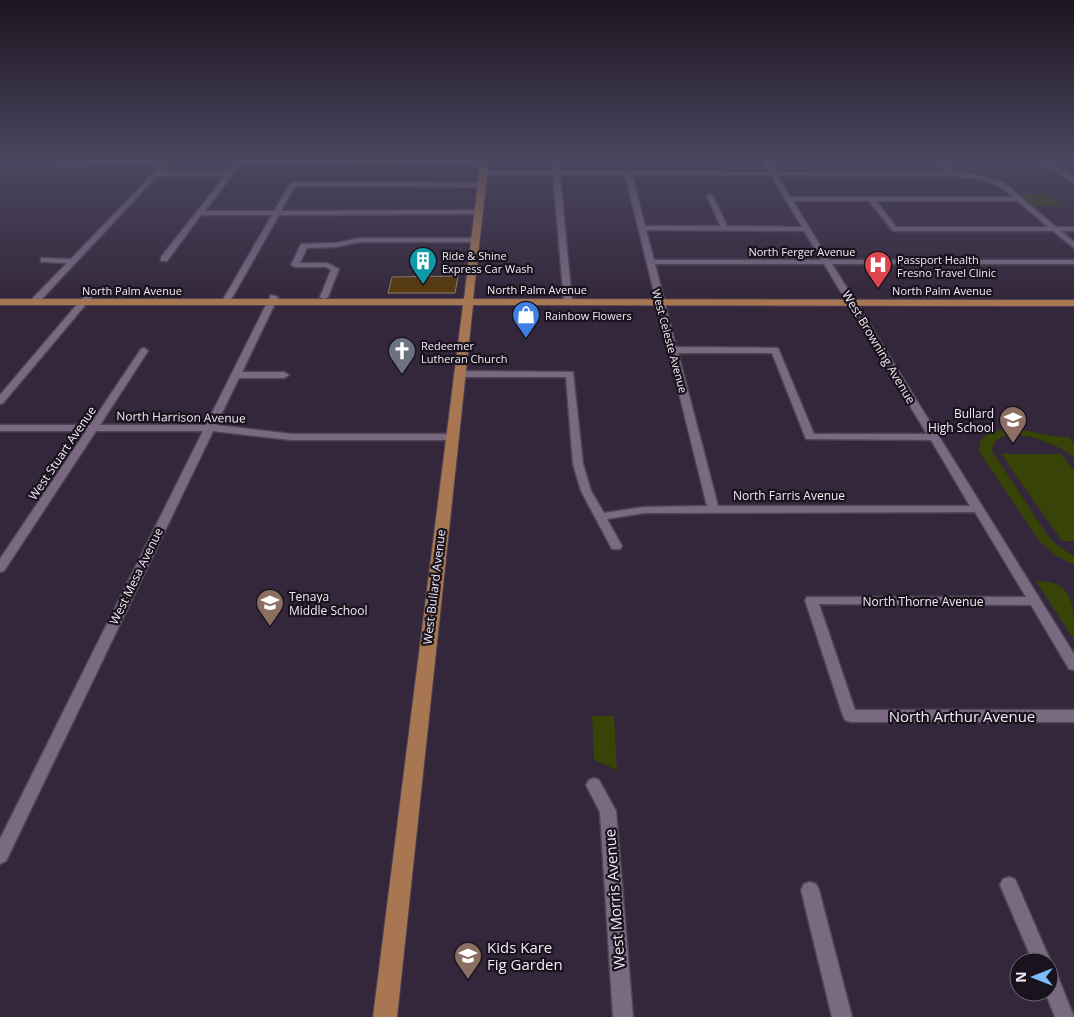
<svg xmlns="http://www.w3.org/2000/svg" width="1074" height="1017" font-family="'Open Sans',sans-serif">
	<rect width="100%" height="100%" fill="#34273b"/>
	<path fill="#374307" d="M1018,194H1049L1062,205H1031Z
		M1006,430C1028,428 1049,438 1069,437L1074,444V458C1061,444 995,418 992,451L1048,536L1058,546L1074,556V565L1055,555L1040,542L980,453C976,436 992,431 1006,430Z
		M1001,454H1061L1074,470V541H1062Z
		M1036,581C1074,581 1074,603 1074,640Z
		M592,716H614L617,770L594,760Z"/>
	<path fill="#56390a" stroke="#93816b" d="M458,276L455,293H388L392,277Z"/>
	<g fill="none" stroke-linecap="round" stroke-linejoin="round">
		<defs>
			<path id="minor" d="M0,158H35L32,160L0,161Z
				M168,158H174L161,172H228L239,158H245L244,159L484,160L487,162L484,164L241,163L205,211H274L290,184L293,182L481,183L484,185L481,187L295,186L281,211L478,210L481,212L478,214L279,215L229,303L225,305L221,303L272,215H201L167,261H161V257L225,176H157L37,304H31V300L67,263L44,262H41V258L71,259L162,164H61L59,163V161L166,160Z
				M552,158H558L559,171L768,172L760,158H766L775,172H946L932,158H938L953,172L975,174L1004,183L1056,227H1074V231H1061L1074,242V248L1053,231H894L892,230L869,201H793L829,260H1074V264H832L1074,654V670L1069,669L1031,605L819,604L855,710H1074V722H850L845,720L843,716L805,600L807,597H1026L975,512L644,513L607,519L622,546L620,549H612L581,491L573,464L566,377H459L454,374L459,371L573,372L583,464L591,491L604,513L644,507L707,506L625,175H560L572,302L568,304L564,302L553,175H483L480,173L483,171H553ZM632,175H771L802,227L727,226L713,196L710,194L707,196L720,226H645ZM777,175L951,176C977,178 993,179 1013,197H790ZM876,201H1018L1048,227H896ZM646,230L804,231L822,260H654ZM655,264H824L927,434H814L778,348L676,347ZM678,353H772L806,439L931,440L970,506H718Z
				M1038,158H1044L1074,178V183Z
				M360,238H475L479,240L475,242H360L336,247L307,248L300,263H327L339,269L328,297L324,299L320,297L331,270L326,267H295L291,265L301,244L336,243Z
				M85,295L92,297L3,403L0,404V395Z
				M271,295L278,297L242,372H284L289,375L284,378H239L216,425L291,434H452L457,437L452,440H291L213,431L6,861L0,864V839L203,431H96L4,571L0,572V559L86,431H0V425H90L141,349L144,348L148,351L100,425H206Z
				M594,778L599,780L616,811L633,1017H613L600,812L586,785L589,780Z
				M1009,877L1015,879L1051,962L1049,967V962H1033L1000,885L1003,879Z
				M810,882L816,884L819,890L852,1017H832L801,890L804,884Z
				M1049,970L1056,972L1074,1017H1055L1045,992H1049Z"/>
			<path id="major" d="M481,158H489L473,299L1074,300V306L473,305L397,1017H373L463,305H0V299H464Z"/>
		</defs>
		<use href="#minor" stroke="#4f4455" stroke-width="3"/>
		<use href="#major" stroke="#4f4455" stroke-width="2"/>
		<use href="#minor" fill="#796a81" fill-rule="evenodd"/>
		<use href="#major" fill="#a87751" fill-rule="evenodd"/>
	</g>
	<linearGradient id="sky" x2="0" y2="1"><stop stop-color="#1d1520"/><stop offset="0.53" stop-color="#4a4760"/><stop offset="1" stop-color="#4a4760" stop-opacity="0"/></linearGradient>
	<rect width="1074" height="300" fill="url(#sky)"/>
	<defs>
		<symbol id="building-pin" viewBox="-11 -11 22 30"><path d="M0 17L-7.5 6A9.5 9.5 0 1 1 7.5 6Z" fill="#0f9aa8" stroke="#18131c"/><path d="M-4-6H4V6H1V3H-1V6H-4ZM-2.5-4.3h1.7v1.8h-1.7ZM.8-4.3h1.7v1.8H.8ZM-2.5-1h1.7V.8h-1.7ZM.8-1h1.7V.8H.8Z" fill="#fff"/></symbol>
		<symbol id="hospital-pin" viewBox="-11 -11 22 30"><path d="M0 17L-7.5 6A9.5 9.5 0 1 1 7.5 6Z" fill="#e0444e" stroke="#18131c"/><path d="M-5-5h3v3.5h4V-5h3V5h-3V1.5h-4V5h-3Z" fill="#fff"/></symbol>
		<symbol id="shop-pin" viewBox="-11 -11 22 30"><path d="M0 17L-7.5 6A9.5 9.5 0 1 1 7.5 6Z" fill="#3f7fe0" stroke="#18131c"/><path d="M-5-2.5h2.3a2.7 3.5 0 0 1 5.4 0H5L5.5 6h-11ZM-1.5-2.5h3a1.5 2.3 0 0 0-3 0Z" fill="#fff"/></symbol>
		<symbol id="church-pin" viewBox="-11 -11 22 30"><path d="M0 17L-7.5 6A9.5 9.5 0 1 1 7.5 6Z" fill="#6b7280" stroke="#18131c"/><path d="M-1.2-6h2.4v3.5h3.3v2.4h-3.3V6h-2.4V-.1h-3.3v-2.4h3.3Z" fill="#fff"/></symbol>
		<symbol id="school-pin" viewBox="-11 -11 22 30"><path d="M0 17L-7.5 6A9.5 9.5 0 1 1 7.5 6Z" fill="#8d6e63" stroke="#18131c"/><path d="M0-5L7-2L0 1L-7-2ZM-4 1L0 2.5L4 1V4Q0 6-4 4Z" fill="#fff"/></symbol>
	</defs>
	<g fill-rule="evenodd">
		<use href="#building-pin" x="407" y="245" width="32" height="43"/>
		<use href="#hospital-pin" x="862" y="249" width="32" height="43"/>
		<use href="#shop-pin" x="510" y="299" width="32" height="43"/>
		<use href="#church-pin" x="386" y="335" width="32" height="43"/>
		<use href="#school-pin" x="997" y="404" width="32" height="43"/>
		<use href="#school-pin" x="254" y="587" width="32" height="43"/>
		<use href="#school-pin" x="452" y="940" width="32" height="43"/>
	</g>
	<g text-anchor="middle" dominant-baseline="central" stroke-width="4.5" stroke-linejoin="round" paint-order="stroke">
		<g font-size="11" fill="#f2eaf7" stroke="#18131c">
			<text x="802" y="251">North Ferger Avenue</text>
			<text x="537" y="289">North Palm Avenue</text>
			<text x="132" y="290">North Palm Avenue</text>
			<text x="942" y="290">North Palm Avenue</text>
			<text transform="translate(670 341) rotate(75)">West Celeste Avenue</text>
		</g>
		<g font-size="11" fill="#f2eaf7" stroke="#18131c" text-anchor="start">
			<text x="442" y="255">Ride &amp; Shine<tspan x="442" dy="13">Express Car Wash</tspan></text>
			<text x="897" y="259">Passport Health<tspan x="897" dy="13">Fresno Travel Clinic</tspan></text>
			<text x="545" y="315">Rainbow Flowers</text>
			<text x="421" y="345">Redeemer<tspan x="421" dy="13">Lutheran Church</tspan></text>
		</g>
		<g font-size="12" fill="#f2eaf7" stroke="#18131c">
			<text transform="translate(879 347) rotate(59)">West Browning Avenue</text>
			<text transform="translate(181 417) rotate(1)">North Harrison Avenue</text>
			<text transform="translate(62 453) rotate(-56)">West Stuart Avenue</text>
			<text x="789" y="495">North Farris Avenue</text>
			<text transform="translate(136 576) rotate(-64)">West Mesa Avenue</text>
			<text transform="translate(434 587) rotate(-83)">West Bullard Avenue</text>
			<text x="923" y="601">North Thorne Avenue</text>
		</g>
		<g font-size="12" fill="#f2eaf7" stroke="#18131c" text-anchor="end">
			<text x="994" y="413">Bullard<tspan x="994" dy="14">High School</tspan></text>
			<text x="289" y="596" text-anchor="start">Tenaya<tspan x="289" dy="14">Middle School</tspan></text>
		</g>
		<g font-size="15" fill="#f2eaf7" stroke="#18131c">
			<text x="962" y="716">North Arthur Avenue</text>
			<text transform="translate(614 899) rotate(-94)">West Morris Avenue</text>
		</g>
		<g font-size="15" fill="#f2eaf7" stroke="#18131c" text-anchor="start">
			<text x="487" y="947">Kids Kare<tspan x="487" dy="17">Fig Garden</tspan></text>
		</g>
	</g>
	<g transform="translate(1034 977) rotate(270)"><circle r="24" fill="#18131c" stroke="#6f6974"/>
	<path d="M0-4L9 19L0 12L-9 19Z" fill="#7ebdf9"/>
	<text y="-8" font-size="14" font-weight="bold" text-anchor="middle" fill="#f2eaf7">N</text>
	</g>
</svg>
